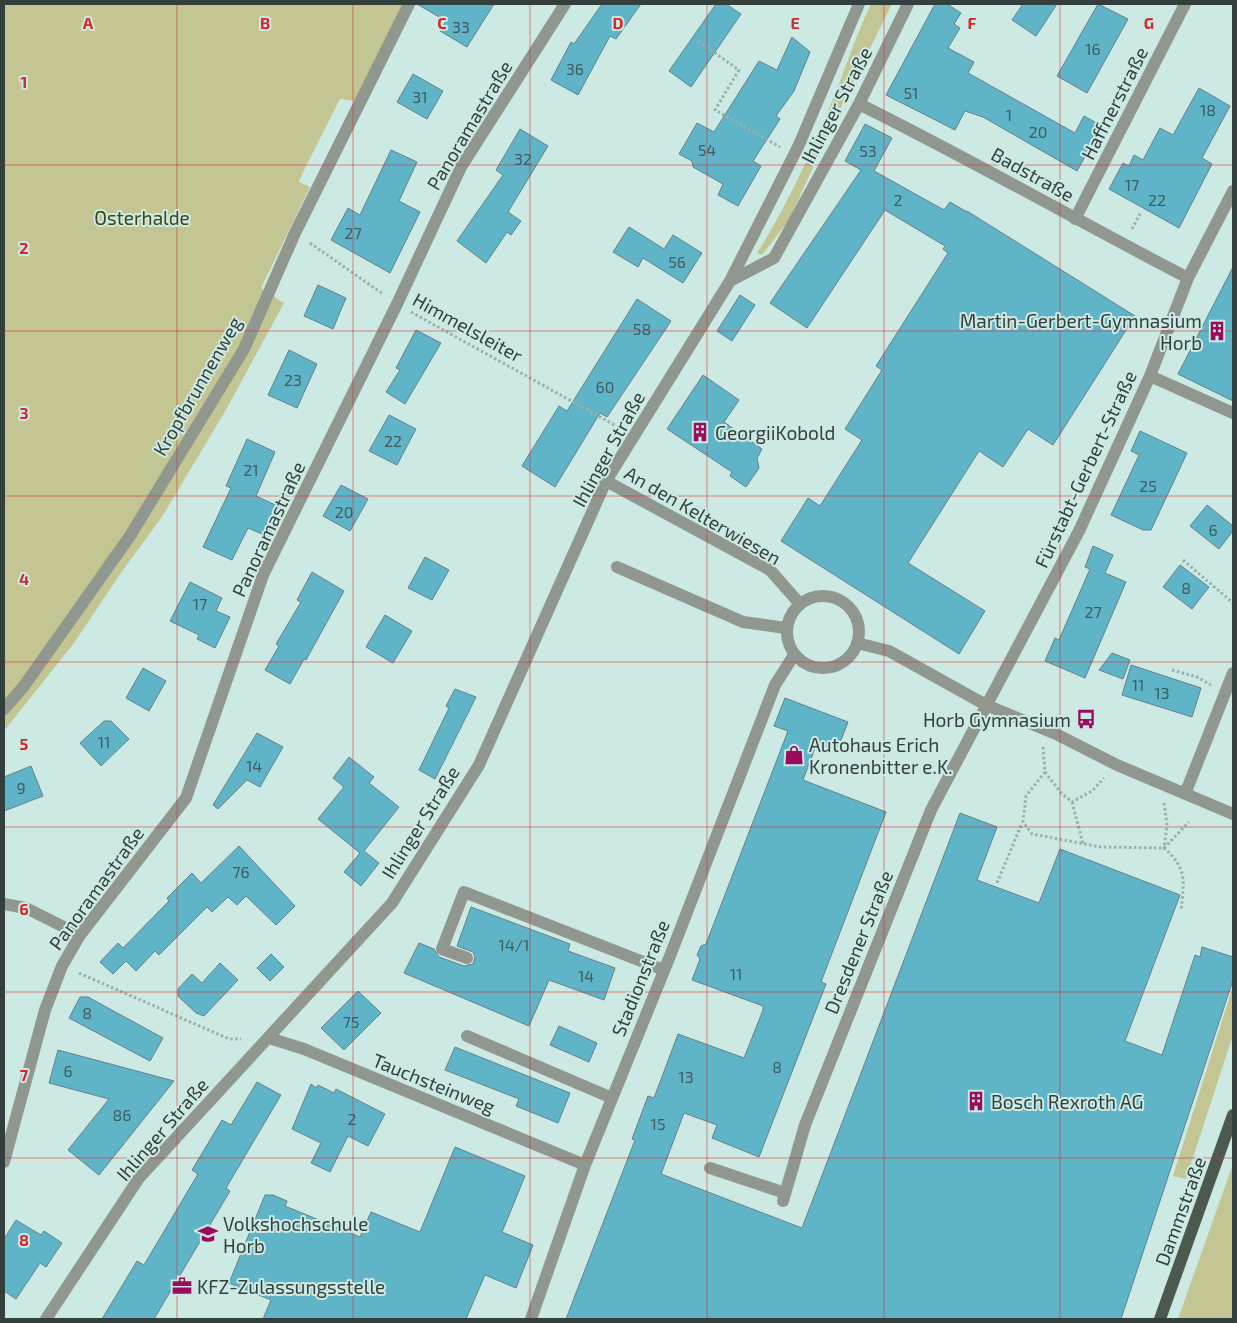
<svg xmlns="http://www.w3.org/2000/svg" width="1237" height="1323" font-family="'Exo 2',sans-serif">
	<rect width="100%" height="100%" fill="#cceae3"/>
	<path fill="#c3c693" d="M4,4H412L354,101L340,99L303,172L299,182L310,187L261,288L284,303L227,408L162,517L123,570L74,643L4,731Z
		M871,4H892L839,111L789,220L762,255L757,253C788,204 811,153 833,99C846,67 856,35 871,4Z
		M1233,986V1035L1186,1179L1173,1176Z
		M1233,1164V1319H1178Z"/>
	<path fill="#5fb4c8" stroke="#658088" d="M417,4H494L467,47L440,31L446,21Z
		M602,4H641L616,39L610,36L578,95L551,80L571,42L574,44Z
		M716,4H726L741,14L691,87L669,71Z
		M935,4H947L961,13L954,24L960,28L948,48L974,62L968,73L1075,133L1084,116L1102,126L1077,171L983,117L965,111L955,130L886,95Z
		M1023,4H1057L1036,36L1012,20Z
		M1098,4L1128,19L1087,93L1057,76Z
		M792,37L810,52L794,91L776,116L780,119L753,161L761,166L738,206L718,195L723,184L693,167L692,161L679,154L697,123L714,132L759,61L777,70Z
		M413,74L443,91L427,119L397,102Z
		M1199,88L1230,106L1202,158L1212,164L1179,228L1109,189L1123,163L1129,166L1134,155L1143,160L1160,128L1173,135Z
		M865,124L892,138L874,171L944,210L950,202L967,212V211L1135,316L1053,445L1028,429L1003,467L979,451L908,563L985,611L959,654L781,541L808,498L820,506L862,440L845,429L882,370L876,366L948,253L943,249L945,246L885,210L807,328L770,303L861,170L845,161Z
		M520,129L548,146L508,212L521,221L511,235L507,232L486,263L457,241L503,175L496,170Z
		M391,150L417,162L399,201L420,212L390,273L331,240L348,208L360,215Z
		M629,227L664,249L673,235L702,253L683,283L643,258L638,267L613,252Z
		M1233,267V401L1178,374Z
		M318,285L346,298L333,329L304,316Z
		M740,295L755,305L732,341L717,331Z
		M637,299L671,321L607,417L600,413L555,487L522,466L559,406L567,411Z
		M416,330L441,343L405,404L386,392L400,370L396,368Z
		M289,350L317,364L297,408L268,395Z
		M703,375L739,400L724,422L762,449L757,458L759,468L746,487L730,476L732,472L667,429Z
		M389,415L416,429L397,465L369,451Z
		M1140,431L1187,453L1151,530H1143L1111,515L1139,455L1131,451Z
		M247,439L275,452L256,496L282,508L269,537L248,528L232,560L203,547L231,488L226,486Z
		M341,485L368,499L350,531L323,516Z
		M1207,505L1233,526V531L1219,549L1190,526Z
		M1093,546L1113,555L1105,573L1126,582L1085,678L1045,661L1055,638L1059,640L1090,569L1085,567Z
		M425,557L449,570L432,600L408,588Z
		M1180,565L1209,587L1192,609L1163,587Z
		M312,572L344,591L306,660L304,659L290,684L265,670L279,646L276,644L301,602L297,600Z
		M190,582L222,598L216,611L230,617L215,648L197,639L199,635L170,621Z
		M385,615L412,631L393,663L366,647Z
		M1112,653L1130,660L1123,679L1099,670Z
		M1131,665L1201,688L1192,717L1122,695Z
		M143,668L166,681L149,711L126,698Z
		M455,689L476,697L435,779L419,770L449,708L446,706Z
		M785,698L848,722L837,750L817,743L803,780L886,812L821,982L826,984L759,1157L712,1138L717,1125L684,1113L661,1174L802,1228L960,813L997,827L977,880L1039,903L1060,849L1180,895L1125,1041L1162,1055L1195,955L1200,957L1202,947L1233,957V980L1121,1319H566L635,1140L632,1139L648,1096L654,1098L678,1034L744,1058L763,1010V1006L692,980L700,959L697,955L701,946L706,944L788,731L774,726Z
		M104,721H111L129,739L101,766L80,743Z
		M257,733L283,747L260,787L247,780L218,809L213,805Z
		M349,757L374,777L369,783L399,807L364,851L379,863L361,886L344,872L360,853L318,819L344,787L333,778Z
		M31,766L43,796L4,811V777Z
		M239,846L295,906L276,925L246,896L237,905L228,897L212,912L207,907L159,955L155,951L136,971L126,961L113,974L100,962L118,943L123,948L169,901L167,898L192,873L201,883Z
		M471,907L570,944L568,951L615,968L604,1000L549,980L529,1026L404,973L419,943L434,949L439,957L464,966L473,964L475,957L473,952L457,946Z
		M271,954L284,967L270,981L257,968Z
		M220,963L238,980L204,1016L196,1013L178,996V989L192,974L202,983Z
		M358,991L381,1013L344,1050L321,1028Z
		M80,997H88L163,1038L150,1061L69,1018Z
		M559,1026L597,1043L589,1062L550,1045Z
		M455,1047L570,1093L558,1123L516,1106L519,1099L445,1070Z
		M58,1050L174,1081L99,1175L68,1150L109,1099L49,1083Z
		M257,1082L281,1095L226,1188L230,1191L154,1319H102L137,1261L144,1265L198,1174L192,1170L222,1120L231,1125Z
		M311,1084L316,1088L318,1085L334,1093L336,1089L385,1114L368,1146L348,1136L330,1172L311,1163L321,1143L292,1129Z
		M455,1147L525,1176L502,1232L533,1245L516,1288L485,1275L466,1319H263L271,1300L229,1283L265,1195H273L287,1201L285,1206L360,1237L371,1212L420,1232Z
		M16,1220L41,1235L44,1231L62,1243L46,1267L40,1263L16,1299L4,1291V1239Z"/>
	<g fill="none" stroke-linecap="round" stroke-linejoin="round">
		<path stroke="#98b0ab" stroke-width="3" stroke-dasharray="2.5 2.5" stroke-linecap="butt" d="M698,41L739,70L715,110L780,147
			M1132,229L1141,212
			M310,243L383,294
			M411,312L620,428
			M1183,560L1233,603
			M1172,670L1197,677L1211,685
			M1043,747L1045,772L1026,796L1023,822L1032,834L1101,847L1164,848L1189,822
			M1045,772L1061,793L1072,802L1092,791L1104,778
			M1072,802L1083,844
			M1164,803L1167,825L1164,848C1188,869 1184,882 1181,911
			M997,883L1022,823
			M79,973L229,1039H241"/>
		<path stroke="#8f978f" stroke-width="12" d="M859,104C970,159 1078,221 1188,278
			M1075,219L1185,4
			M730,281L774,258L859,104L908,4
			M1150,376L1233,413
			M606,481L770,570L800,604
			M617,567L743,622L786,628
			M787 632a36 36 0 1 1 72 0a36 36 0 1 1-72 0Z
			M857,643L889,651L986,705L1056,734L1117,765L1233,814
			M4,709L24,686L130,536L244,349L295,233L409,4
			M1185,794L1233,673
			M4,904L26,908L80,935
			M467,958L442,949L464,892L664,970
			M467,1036L612,1098
			M269,1038L304,1049L585,1165
			M4,1162L45,1010L62,966L80,935L186,798L263,575L397,304L461,167L565,4
			M710,1168L785,1193
			M783,1201L805,1125L931,810L1079,531L1150,376L1188,278L1233,191
			M46,1319L139,1178L392,903L479,765L606,481L730,281L798,147L859,4
			M531,1319L585,1165L670,956L775,685L794,655"/>
		<path stroke="#4c5a4d" stroke-width="12" d="M1160,1319L1233,1115"/>
	</g>
	<path fill="none" stroke="#d62828" stroke-width="1" stroke-opacity="0.55" d="M177,4V1319M353,4V1319M530,4V1319M707,4V1319M884,4V1319M1060,4V1319M4,165H1233M4,331H1233M4,496H1233M4,662H1233M4,827H1233M4,992H1233M4,1158H1233"/>
	<defs>
		<symbol id="building-bare" viewBox="-9 -9 18 18"><path d="M-4-6H4V6H1V3H-1V6H-4ZM-2.5-4.3h1.7v1.8h-1.7ZM.8-4.3h1.7v1.8H.8ZM-2.5-1h1.7V.8h-1.7ZM.8-1h1.7V.8H.8Z" fill="#9b0b5b" stroke="#cceae3" stroke-width="2.5" paint-order="stroke"/></symbol>
		<symbol id="bus-bare" viewBox="-9 -9 18 18"><path d="M-5-6H5V4H4V6H2V4H-2V6H-4V4H-5ZM-3.5-4V0h7V-4ZM-3.5 1.2v1.5H-2V1.2ZM2 1.2v1.5H3.5V1.2Z" fill="#9b0b5b" stroke="#cceae3" stroke-width="2.5" paint-order="stroke"/></symbol>
		<symbol id="shop-bare" viewBox="-9 -9 18 18"><path d="M-5-2.5h2.3a2.7 3.5 0 0 1 5.4 0H5L5.5 6h-11ZM-1.5-2.5h3a1.5 2.3 0 0 0-3 0Z" fill="#9b0b5b" stroke="#cceae3" stroke-width="2.5" paint-order="stroke"/></symbol>
		<symbol id="university-bare" viewBox="-9 -9 18 18"><path d="M0-5L7-2L0 1L-7-2ZM-4 1L0 2.5L4 1V4Q0 6-4 4Z" fill="#9b0b5b" stroke="#cceae3" stroke-width="2.5" paint-order="stroke"/></symbol>
		<symbol id="office-bare" viewBox="-9 -9 18 18"><path d="M-6-3h4V-5.5h4V-3h4V5H-6ZM-1-4.5V-3h2v-1.5ZM-6 0V1H6V0Z" fill="#9b0b5b" stroke="#cceae3" stroke-width="2.5" paint-order="stroke"/></symbol>
	</defs>
	<g fill-rule="evenodd">
		<use href="#building-bare" x="1203" y="317" width="28" height="28"/>
		<use href="#building-bare" x="686" y="418" width="28" height="28"/>
		<use href="#bus-bare" x="1072" y="705" width="28" height="28"/>
		<use href="#shop-bare" x="780" y="741" width="28" height="28"/>
		<use href="#building-bare" x="962" y="1087" width="28" height="28"/>
		<use href="#university-bare" x="194" y="1220" width="28" height="28"/>
		<use href="#office-bare" x="168" y="1272" width="28" height="28"/>
	</g>
	<g text-anchor="middle" dominant-baseline="central" stroke-width="4" stroke-linejoin="round" paint-order="stroke">
		<g font-size="16" fill="#3e5c5f">
			<text x="461" y="26">33</text>
			<text x="1093" y="48">16</text>
			<text x="575" y="68">36</text>
			<text x="911" y="92">51</text>
			<text x="420" y="96">31</text>
			<text x="1208" y="109">18</text>
			<text x="1009" y="114">1</text>
			<text x="1038" y="131">20</text>
			<text x="707" y="149">54</text>
			<text x="868" y="150">53</text>
			<text x="523" y="158">32</text>
			<text x="1132" y="184">17</text>
			<text x="898" y="199">2</text>
			<text x="1157" y="199">22</text>
			<text x="353" y="232">27</text>
			<text x="677" y="261">56</text>
			<text x="642" y="328">58</text>
			<text x="293" y="379">23</text>
			<text x="605" y="386">60</text>
			<text x="393" y="440">22</text>
			<text x="251" y="469">21</text>
			<text x="1148" y="485">25</text>
			<text x="344" y="511">20</text>
			<text x="1213" y="529">6</text>
			<text x="1186" y="587">8</text>
			<text x="200" y="603">17</text>
			<text x="1093" y="611">27</text>
			<text x="1138" y="684">11</text>
			<text x="1162" y="692">13</text>
			<text x="104" y="741">11</text>
			<text x="254" y="765">14</text>
			<text x="21" y="787">9</text>
			<text x="241" y="871">76</text>
			<text x="514" y="944">14/1</text>
			<text x="736" y="973">11</text>
			<text x="586" y="975">14</text>
			<text x="87" y="1012">8</text>
			<text x="351" y="1021">75</text>
			<text x="777" y="1066">8</text>
			<text x="68" y="1070">6</text>
			<text x="686" y="1076">13</text>
			<text x="122" y="1114">86</text>
			<text x="352" y="1118">2</text>
			<text x="658" y="1123">15</text>
		</g>
		<g font-size="19" fill="#333f3c" stroke="#cceae3">
			<text transform="translate(1114 103) rotate(-63)">Haffnerstraße</text>
			<text transform="translate(836 105) rotate(-62)">Ihlinger Straße</text>
			<text transform="translate(469 125) rotate(-59)">Panoramastraße</text>
			<text transform="translate(1033 174) rotate(29)">Badstraße</text>
			<text transform="translate(468 327) rotate(29)">Himmelsleiter</text>
			<text transform="translate(197 386) rotate(-60)">Kropfbrunnenweg</text>
			<text transform="translate(608 449) rotate(-61)">Ihlinger Straße</text>
			<text transform="translate(1085 469) rotate(-65)">Fürstabt-Gerbert-Straße</text>
			<text transform="translate(703 515) rotate(30)">An den Kelterwiesen</text>
			<text transform="translate(268 529) rotate(-65)">Panoramastraße</text>
			<text transform="translate(420 822) rotate(-58)">Ihlinger Straße</text>
			<text transform="translate(96 888) rotate(-54)">Panoramastraße</text>
			<text transform="translate(858 942) rotate(-68)">Dresdener Straße</text>
			<text transform="translate(640 978) rotate(-68)">Stadionstraße</text>
			<text transform="translate(434 1083) rotate(22)">Tauchsteinweg</text>
			<text transform="translate(162 1129) rotate(-49)">Ihlinger Straße</text>
			<text transform="translate(1180 1211) rotate(-70)">Dammstraße</text>
		</g>
		<g font-size="19" fill="#41420f" stroke="#cceae3">
			<text x="142" y="217">Osterhalde</text>
		</g>
		<g font-size="19" fill="#333f3c" stroke="#cceae3" text-anchor="start">
			<text x="1202" y="320" text-anchor="end">Martin-Gerbert-Gymnasium<tspan x="1202" dy="22">Horb</tspan></text>
			<text x="715" y="432">GeorgiiKobold</text>
			<text x="1071" y="719" text-anchor="end">Horb Gymnasium</text>
			<text x="809" y="744">Autohaus Erich<tspan x="809" dy="22">Kronenbitter e.K.</tspan></text>
			<text x="991" y="1101">Bosch Rexroth AG</text>
			<text x="223" y="1223">Volkshochschule<tspan x="223" dy="22">Horb</tspan></text>
			<text x="197" y="1286">KFZ-Zulassungsstelle</text>
		</g>
	</g>
	<g font-size="16" text-anchor="middle" font-weight="bold" fill="#d62828" stroke="#cceae3" stroke-width="4" stroke-linejoin="round" paint-order="stroke">
		<text x="88" y="29">A</text>
		<text x="265" y="29">B</text>
		<text x="442" y="29">C</text>
		<text x="618" y="29">D</text>
		<text x="795" y="29">E</text>
		<text x="972" y="29">F</text>
		<text x="1149" y="29">G</text>
		<text x="24" y="88">1</text>
		<text x="24" y="254">2</text>
		<text x="24" y="419">3</text>
		<text x="24" y="585">4</text>
		<text x="24" y="750">5</text>
		<text x="24" y="915">6</text>
		<text x="24" y="1081">7</text>
		<text x="24" y="1246">8</text>
	</g>
	<rect width="1237" height="1323" fill="none" stroke="#333f3c" stroke-width="10"/>
</svg>
